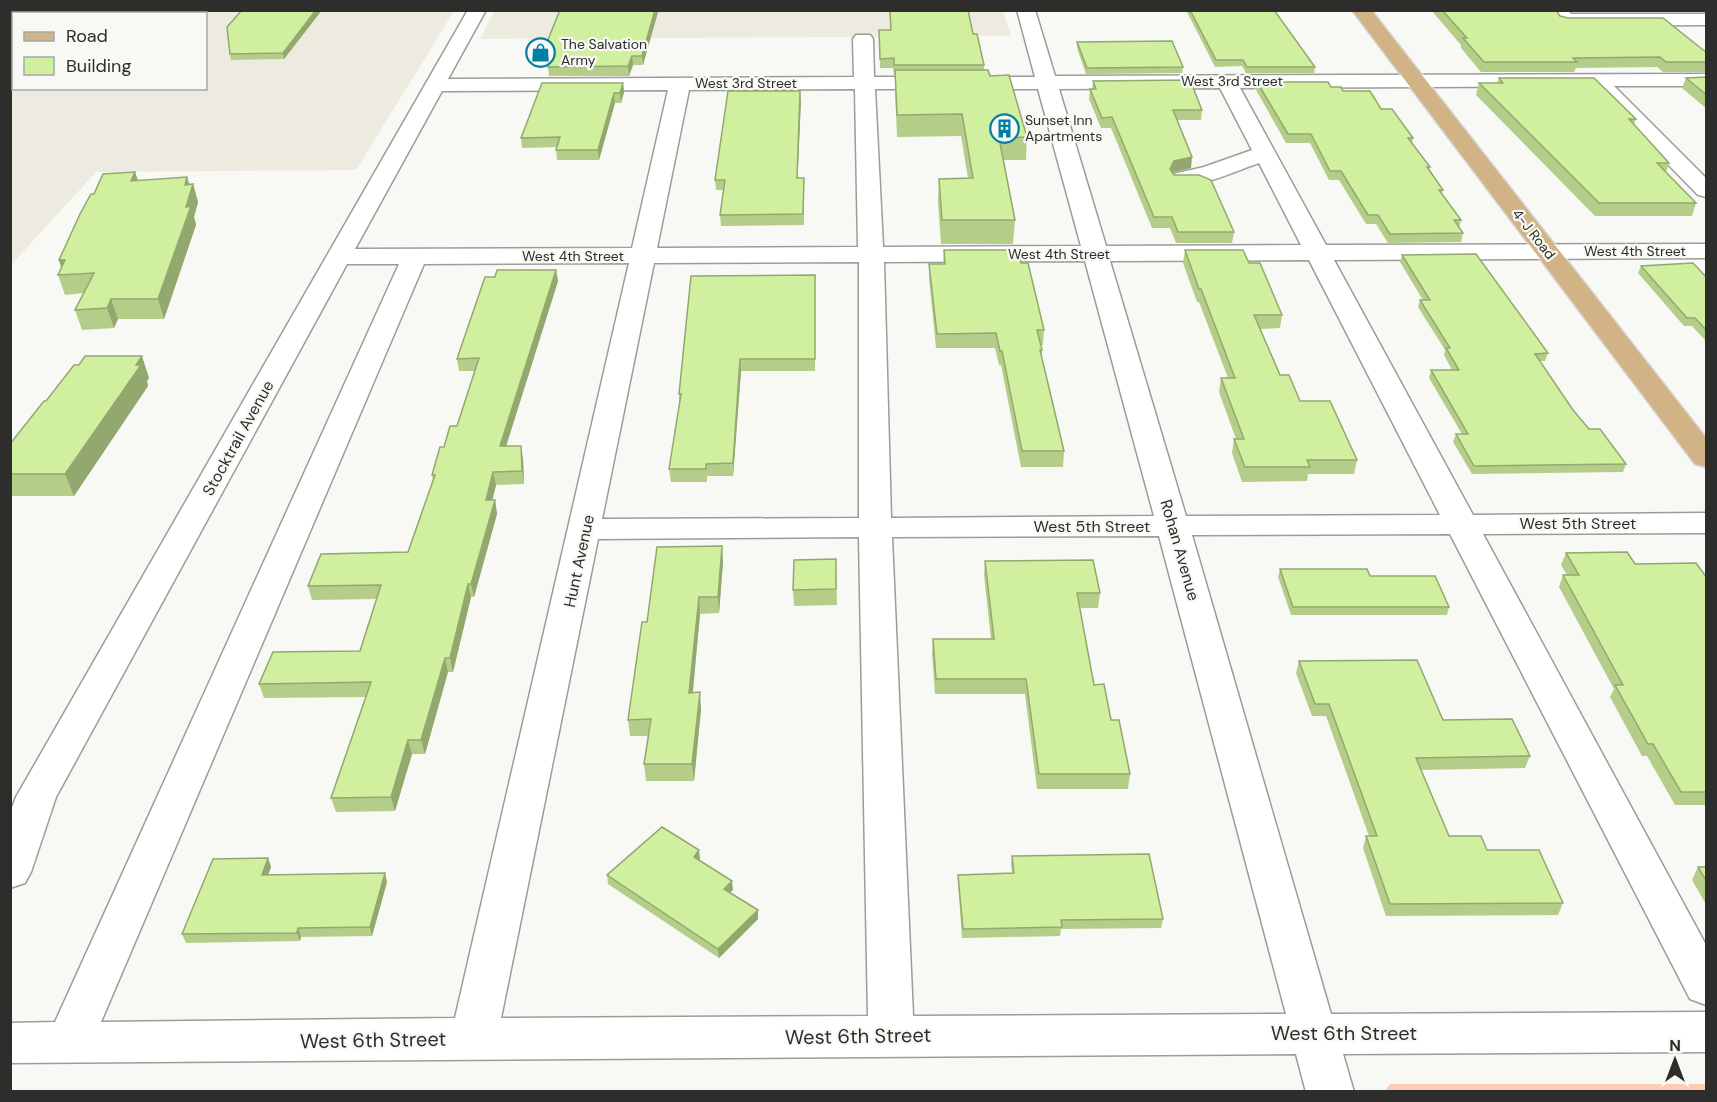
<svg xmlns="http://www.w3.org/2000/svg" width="1717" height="1102" font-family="'DM Sans',sans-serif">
	<rect width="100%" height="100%" fill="#f8f8f4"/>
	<path fill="#edebe0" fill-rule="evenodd" d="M495,10H1003L1011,36L480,39Z
		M11,11H454L356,170L96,172L11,265ZM14,14H206V88H14Z"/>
	<path fill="#fdccb1" d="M1390,1084H1706V1091H1385Z"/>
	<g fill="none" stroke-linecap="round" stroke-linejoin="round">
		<defs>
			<path id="minor" d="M468,10H486L448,79L854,77L853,39L856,35H870L873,39L874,77H1035L1017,10H1035L1055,76L1706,74V86H1614L1706,178V197L1698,195L1597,92L1595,86L1240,88L1326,245L1706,244V258L1334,260L1473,515L1706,513V533L1483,534L1706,945V1005L1690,999L1450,534L1192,535L1331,1014L1706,1012V1052L1343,1054L1354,1092H1306L1296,1054L10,1063V1023L55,1022L399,264H347L56,797L31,872L25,883L10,888V813L16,797ZM1220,88L1252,150L1204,167L1173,174L1170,179L1173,184C1197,190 1235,171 1259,163L1301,245L1106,246L1059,89ZM855,89L858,247L657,248L689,90ZM875,89H1038L1081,246L883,247ZM668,90L632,248L355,249L442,91ZM1309,260L1440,515L1186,516L1110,261ZM1085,261L1154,516L891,518L884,262ZM859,262V518L602,519L654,263ZM629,263L455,1018L101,1022L424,264ZM1159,536L1286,1014L913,1016L892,537ZM859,537L868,1016L501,1018L598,539Z
				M1547,10H1567L1571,14H1706V25L1566,26L1559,24Z"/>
			<path id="major" d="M1352,10H1371L1706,438V467L1695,464Z"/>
		</defs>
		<use href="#minor" stroke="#9c9c99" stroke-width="3"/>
		<use href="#major" stroke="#d5d5d5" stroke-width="3"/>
		<use href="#minor" fill="#fff" fill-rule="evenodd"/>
		<use href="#major" fill="#d1b386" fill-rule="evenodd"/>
	</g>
	<path fill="#b4ce89" d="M242,10H322L284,59L231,60L230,54Z
		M889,10H968L973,34L984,65V70L990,76L1027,137L1026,160H1003L1015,220L1013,244H941L938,202L939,179L968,178L961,136L897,137L895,91V75H894L893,68H880L879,30H891Z
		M1186,10H1274L1315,67L1314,73H1246L1242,66L1215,67Z
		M1431,10H1556L1560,16L1568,18L1707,53V72H1663L1657,67L1576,68L1574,72H1481L1461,48V45Z
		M1570,10H1641V12H1572Z
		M658,12L643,65H633L629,76H549L548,67L550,62H544L543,52Z
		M1077,42L1183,67L1182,73L1086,74L1077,48Z
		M1707,77V109L1682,88L1686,78Z
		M1499,78L1636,119L1634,124L1669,163L1666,172L1696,203L1692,216H1595L1476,95L1479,83H1497Z
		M1093,81L1202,110L1201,120H1177L1191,168L1172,173L1234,232L1232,243H1176L1170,228H1152L1111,128H1101L1089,99L1090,89H1092Z
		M1257,82L1331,87L1343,91L1381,109L1413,138L1412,143L1430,167L1429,169L1443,190L1442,194L1461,220L1459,228L1463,233L1461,242L1388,243L1376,224H1366L1339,180H1329L1310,143H1286L1256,90Z
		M623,83L624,92L621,103H615L599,160H557L556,150L557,147L522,148L521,138Z
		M801,101L797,178H804V225L721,226L720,215L723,190H716L715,180Z
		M135,172L138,181L193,184L198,202L194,217L196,225L164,319H118L114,328L82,330L75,310L84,293L65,295L58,275L61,268L59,260L94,194Z
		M944,250L1021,263L1044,330L1043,345H1041L1042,350V358L1064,451L1063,467H1021L1001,365H999L995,348H936L929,278V264H943Z
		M1185,250L1249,263L1282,315L1280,328L1260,329L1280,375L1300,401L1357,460L1354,474H1308L1307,481L1242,482L1232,453L1234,439H1236L1219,392L1221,378H1228L1199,302H1197L1183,263Z
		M1402,255L1548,353L1545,361H1540L1573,410L1589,429L1626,464L1623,472L1472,474L1453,442L1456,434H1462L1429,378L1431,370H1452L1444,355L1445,350L1418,307L1420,300H1423L1400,262Z
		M1641,266L1707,278V342L1692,326H1684L1638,273Z
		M556,270L558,281L506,446L523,459L524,484L496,485L492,500H495L497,514L474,597H471L453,672H448L425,754H412L395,811L336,812L331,798L366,697L264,698L259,684L360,651L377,599L312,600L308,586L408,552L433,481L432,475L444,447L457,426L475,371H459L457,359L495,277Z
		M815,275V371H741L733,476H707V482H671L669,469L679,405V394Z
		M149,378L147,381L148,386L74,496H10V444L46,401Z
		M722,546L723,562L719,613L700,614L693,692L701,709L694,781H646L644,764L648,736H630L628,720L647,622Z
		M1566,553L1635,564L1707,578V805H1675L1647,756H1642L1610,697L1614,689L1559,587L1563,575H1567L1561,565Z
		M836,559L837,605L794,606L793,590Z
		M985,561L1100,593L1098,608H1079L1094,685L1111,720L1130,774L1128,789H1037L1025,694H935L932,654L933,639H991L984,575Z
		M1280,569L1370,576L1449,607L1447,615H1291L1278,577Z
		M1299,661L1530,756L1525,768L1421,770L1449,836L1487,850L1563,903L1558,915L1386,916L1363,848L1366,836H1369L1326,716H1312L1296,673Z
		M1012,856L1163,919L1161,928L1061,929L1060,936L962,938L958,883V875L1012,873L1011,865Z
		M268,858L271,867L268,875L387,882L372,936L301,937L300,941L186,943L182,934Z
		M700,859L699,860L733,890L730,892L758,919L719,958L608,884L607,875Z
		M1698,867H1707V906L1692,880Z"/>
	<path fill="#92a86f" d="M316,10H322L284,59L283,53Z
		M655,10H658V12L643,65L642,56Z
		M632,56L633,65L629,76L628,66Z
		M623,83L624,92L621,103L620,93Z
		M800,91L801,101L797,189V178Z
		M614,93L615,103L599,160L598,150Z
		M1192,157L1191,168L1173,172L1168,180L1170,169L1174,161Z
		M135,172L141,190L131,181Z
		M187,177L191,190L193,184L198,202L194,217L196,225L164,319L158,299L186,207L185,185Z
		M59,260H65L64,275Z
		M556,270L558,281L502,459L500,446Z
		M111,299L118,319L114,328L107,308Z
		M142,356L149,378L147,381L148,386L74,496L65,474Z
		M740,359L741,371L733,476V463Z
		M521,446L523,459L524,484L522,471Z
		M493,472L496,485L489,514L486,500Z
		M495,500L497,514L474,597L471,584Z
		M722,546L723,562L719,613L718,597Z
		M468,584L471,597L453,672L450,658Z
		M699,597L700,614L691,709L689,693Z
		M445,658L448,672L425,754L421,740Z
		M700,692L701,709L694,781L692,764Z
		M408,740L412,754L395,811L391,797Z
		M699,850L700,859L695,866L694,857Z
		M268,858L271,867L265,884L262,875Z
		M385,873L387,882L372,936L370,927Z
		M732,881L733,890L725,897L724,889Z
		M758,910V919L719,958L718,949Z
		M298,928L301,937L300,941L297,933Z"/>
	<path fill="#d1f09f" stroke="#92a86f" stroke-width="1.5" d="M242,10H316L283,53L230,54L227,27Z
		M560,10H655L642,56H632L628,66L548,67L554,52H543Z
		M890,10H968L973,34H977L984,65H894V58L880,59L879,30H891Z
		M1190,10H1274L1315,67H1247L1243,60H1216Z
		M1442,10H1556L1560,16L1568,18H1663L1707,53V62H1666L1660,57L1573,58L1577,62H1484L1463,38H1467Z
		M1172,41L1183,67L1087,68L1077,42Z
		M895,70H988L990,76L1009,75L1027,137L999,138L1015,220H942L939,179L973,178L962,114L897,115Z
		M1707,77V95L1686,78Z
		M1499,78H1594L1636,119H1629L1669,163H1657L1696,203H1599L1479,83H1503Z
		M1190,80L1202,110H1173L1192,157L1174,161L1170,169L1174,175H1199L1211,180L1234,232H1178L1172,217H1154L1112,117L1102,118L1090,89H1096L1093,81Z
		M1257,82H1328L1331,87H1341L1343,91H1370L1381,109H1392L1413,138H1408L1430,167H1427L1443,190H1439L1461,220H1454L1463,233L1390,234L1378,215H1368L1341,171H1330L1311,134H1288Z
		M542,83H623L620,93H614L598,150H556L560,137L521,138Z
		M728,91H800L797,178H804L803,214L720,215L725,180H715Z
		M135,172L131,181L187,177L185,185L193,184L186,207L191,206L158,299H111L107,308L75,310L94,273L58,275L65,260H59L80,214L91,194H94L103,174Z
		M944,250H1018L1021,263H1028L1044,330H1037L1042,350H1040L1064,451H1022L1002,351H1000L996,333L937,334L929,264H945Z
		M1185,250H1243L1249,263H1260L1282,315H1254L1280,375H1289L1300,401H1330L1357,460H1307L1310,467H1245L1234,439H1244L1221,378H1235L1201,289H1199Z
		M1476,254L1548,353L1535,354L1573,410L1589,429H1600L1626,464L1474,466L1456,434H1468L1431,370H1459L1446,348H1450L1420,300H1430L1402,255Z
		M1693,263L1707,278V331L1695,318H1687L1641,266Z
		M497,270H556L500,446H521L522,471L493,472L486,500H495L471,584H468L450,658H445L421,740H408L391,797L331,798L371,682L259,684L273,652L360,651L381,585L308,586L321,554L408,552L435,475H432L440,447H444L450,426H457L479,358L457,359L485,277H495Z
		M815,275V359H740L733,463L706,464V469H669L681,394H679L691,276Z
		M85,356H142L136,365H141L65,474H10V444L44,401H46L74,365H79Z
		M722,546L718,597H699L689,693L700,692L692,764H644L651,719L628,720L642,622H647L657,547Z
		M1627,552L1635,564L1696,563L1707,578V792H1681L1653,744H1648L1615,685H1623L1563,575H1579L1566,553Z
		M836,559V589L793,590L794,560Z
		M1093,560L1100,593H1077L1094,685L1104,684L1111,720H1119L1130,774H1039L1026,679H936L933,639H994L985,561Z
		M1280,569H1367L1370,576H1435L1449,607H1293Z
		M1417,660L1443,720L1512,719L1530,756L1416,758L1449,836H1481L1487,850H1539L1563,903L1390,904L1366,836H1377L1329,704H1315L1299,661Z
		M662,827L699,850L694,857L732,881L724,889L758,910L718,949L607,875Z
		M1149,854L1163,919L1061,920L1062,927L963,929L958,875L1014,873L1012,856Z
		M268,858L262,875L385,873L370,927L298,928L297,933L182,934L213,859Z
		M1698,867H1707V882Z"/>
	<defs>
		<symbol id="shop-ring" viewBox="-11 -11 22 22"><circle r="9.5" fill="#f8f8f4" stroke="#0080a5" stroke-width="1.5"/><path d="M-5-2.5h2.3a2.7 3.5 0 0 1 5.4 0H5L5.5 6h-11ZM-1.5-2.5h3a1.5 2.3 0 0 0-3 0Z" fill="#0080a5"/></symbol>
		<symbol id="building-ring" viewBox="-11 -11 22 22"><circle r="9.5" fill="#f8f8f4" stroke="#0080a5" stroke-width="1.5"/><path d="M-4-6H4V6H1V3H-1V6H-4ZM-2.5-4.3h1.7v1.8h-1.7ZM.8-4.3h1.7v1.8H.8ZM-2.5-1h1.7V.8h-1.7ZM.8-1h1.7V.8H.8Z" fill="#0080a5"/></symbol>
	</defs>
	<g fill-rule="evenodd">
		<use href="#shop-ring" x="524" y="36" width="33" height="33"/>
		<use href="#building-ring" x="988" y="112" width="33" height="33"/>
	</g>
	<g text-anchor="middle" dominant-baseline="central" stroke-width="4.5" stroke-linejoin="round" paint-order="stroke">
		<g font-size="14" fill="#2d2d2c" stroke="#f8f8f4" text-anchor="start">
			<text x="561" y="44">The Salvation<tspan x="561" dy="16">Army</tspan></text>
			<text x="1025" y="120">Sunset Inn<tspan x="1025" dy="16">Apartments</tspan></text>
		</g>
		<g font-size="14" fill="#2d2d2c" stroke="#f8f8f4">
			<text x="1232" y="81">West 3rd Street</text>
			<text x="746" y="83">West 3rd Street</text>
			<text transform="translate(1534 234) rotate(52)">4-J Road</text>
			<text x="1635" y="251">West 4th Street</text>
			<text x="1059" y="254">West 4th Street</text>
			<text x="573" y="256">West 4th Street</text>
		</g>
		<g font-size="16" fill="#2d2d2c" stroke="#f8f8f4">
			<text transform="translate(238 438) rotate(-61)">Stocktrail Avenue</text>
			<text x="1578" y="523">West 5th Street</text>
			<text x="1092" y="526">West 5th Street</text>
			<text transform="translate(1180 550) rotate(74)">Rohan Avenue</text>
			<text transform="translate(579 561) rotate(-78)">Hunt Avenue</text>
		</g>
		<g font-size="20" fill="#2d2d2c" stroke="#f8f8f4">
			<text x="1344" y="1033">West 6th Street</text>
			<text transform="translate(858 1036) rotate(-1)">West 6th Street</text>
			<text transform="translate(373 1040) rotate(-1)">West 6th Street</text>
		</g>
	</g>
	<rect width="1717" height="1102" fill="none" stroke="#2d2d2c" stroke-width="24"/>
	<rect x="12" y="12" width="195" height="78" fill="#f8f8f4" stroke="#a7a7a4" stroke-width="1.5"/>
	<rect x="24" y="32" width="30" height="9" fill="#d1b386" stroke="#a7a7a4" stroke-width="1.5"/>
	<text x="66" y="42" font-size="18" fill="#2d2d2c">Road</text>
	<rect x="24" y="57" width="30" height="18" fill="#d1f09f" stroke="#a7a7a4" stroke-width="1.5"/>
	<text x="66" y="72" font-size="18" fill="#2d2d2c">Building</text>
	<g transform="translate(1675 1060)" stroke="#f8f8f4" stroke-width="4.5" paint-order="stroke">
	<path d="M0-4.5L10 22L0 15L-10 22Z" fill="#2d2d2c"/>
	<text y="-9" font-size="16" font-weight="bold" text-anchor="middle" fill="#2d2d2c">N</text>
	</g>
</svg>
